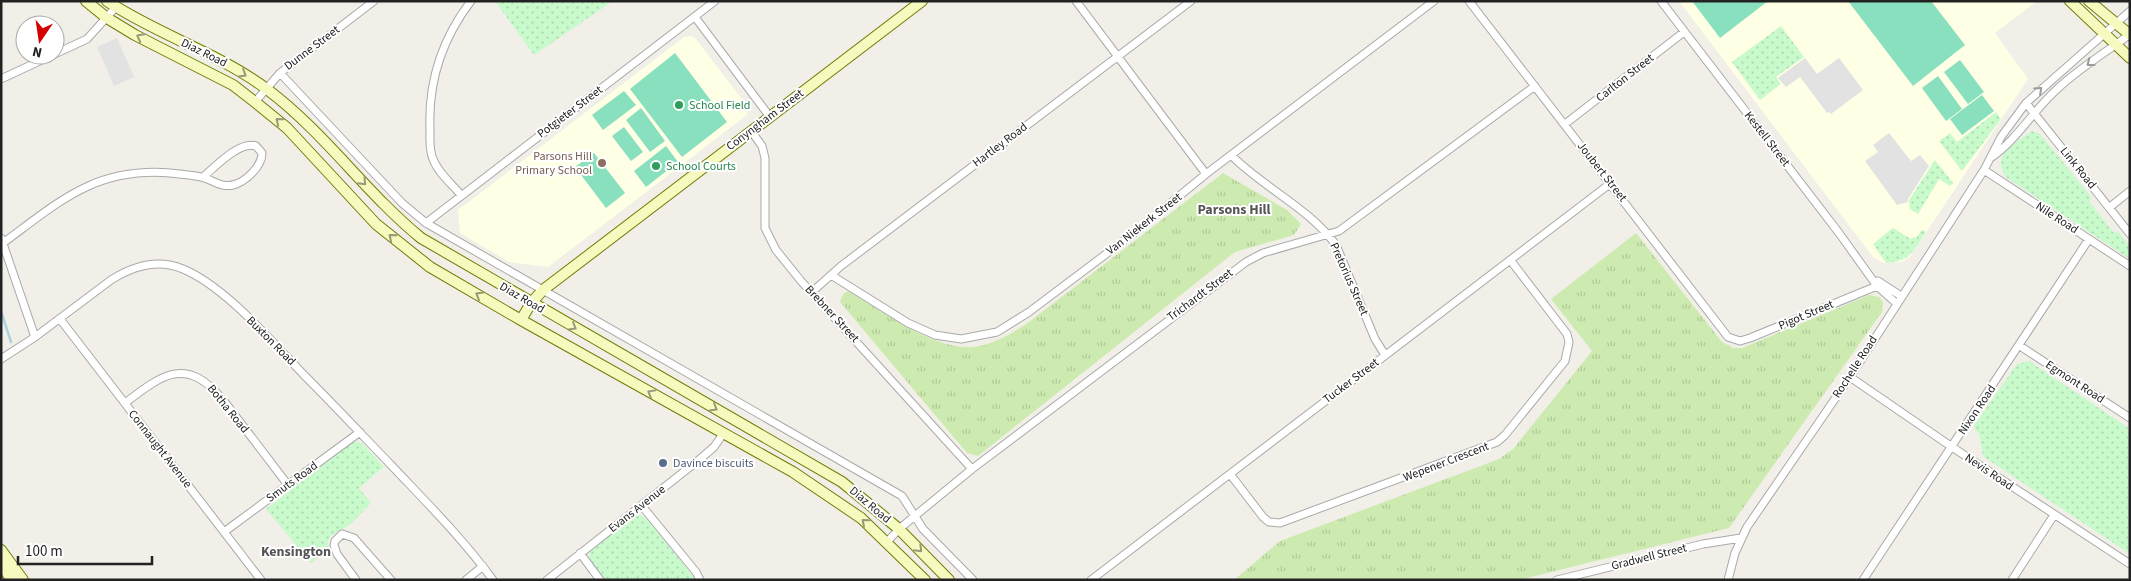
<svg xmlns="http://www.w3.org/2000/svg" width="2131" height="581" font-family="'Source Sans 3',sans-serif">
	<defs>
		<pattern id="grass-tufts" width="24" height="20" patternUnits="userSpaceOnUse" patternTransform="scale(1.25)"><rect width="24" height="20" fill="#cdebb0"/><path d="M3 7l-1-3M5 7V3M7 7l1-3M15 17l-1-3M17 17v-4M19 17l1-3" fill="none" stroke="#b0c997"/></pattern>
		<pattern id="park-dots" width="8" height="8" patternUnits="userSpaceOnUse" patternTransform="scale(1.25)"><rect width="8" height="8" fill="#c8facc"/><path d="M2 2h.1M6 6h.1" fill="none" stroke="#acd6af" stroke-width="1.8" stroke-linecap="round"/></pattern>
	</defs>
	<rect width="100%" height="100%" fill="#f2efe9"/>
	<path fill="#ffffe5" d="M1679,1H2037L1995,33L2028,79L1910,257L1902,262L1884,263L1873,257Z
		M692,36L695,38L748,107L747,115L548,267L509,262L460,233L458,210L684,37Z"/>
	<path fill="url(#grass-tufts)" d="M1223,173L1287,210L1301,224L1294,235L1235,252L978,456L967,453L840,302L843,294L848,291C882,311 933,350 973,347C994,345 1012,333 1029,322Z
		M1636,233L1722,342L1733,348H1742L1869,295L1879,297L1883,302L1882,312L1729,528L1519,580H1234L1280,541L1499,459L1513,449L1592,351L1551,299Z"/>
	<path fill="url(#park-dots)" d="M495,1H613L534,55Z
		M1781,26L1804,57L1776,77L1781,84L1760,100L1732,62Z
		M1996,112L2001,119L1962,171L1939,141L1950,133L1957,142Z
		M2032,131L2040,134L2092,198L2089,201L2114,233L2118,231L2130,247V259L2007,178C1989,155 2015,143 2032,131Z
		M1935,160L1953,183L1950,186L1939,179L1918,214L1910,209L1909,200Z
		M1893,228L1911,239L1913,237L1916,238L1922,230L1926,232C1913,252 1911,261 1886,263L1873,244Z
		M2029,361L2130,429V554L1984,457C1979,445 1984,437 1973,427L2017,364Z
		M354,441L362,443L384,467L359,488L371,503C363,511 354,522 345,528C334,534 326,535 328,550L311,563L266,509Z
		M636,514L643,516L648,520L696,580H605C598,571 585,561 591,550Z"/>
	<path fill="#88e0be" d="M1692,1H1768L1720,38Z
		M1848,1H1931L1965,45L1913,86Z
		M675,53L727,122L682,157L630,89Z
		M1960,60L1984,92L1968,104L1944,72Z
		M1938,76L1962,109L1946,121L1922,88Z
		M624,91L636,105L603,130L592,115Z
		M1982,95L1994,111L1962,135L1950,119Z
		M641,108L665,141L650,152L626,120Z
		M624,127L643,152L631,161L612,136Z
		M666,146L678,162L646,187L634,171Z
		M594,153L625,193L606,208L575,167Z"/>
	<path fill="#e2e2e2" d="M117,38L134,77L114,86L97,47Z
		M1805,58L1817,74L1839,58L1863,90L1831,114L1829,112L1827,113L1800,77L1786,87L1778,78Z
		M1889,133L1911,161L1920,155L1929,166L1908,199V202L1897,205L1865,161L1878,152L1873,145Z"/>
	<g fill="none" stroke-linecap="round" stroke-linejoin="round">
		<path stroke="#aad3df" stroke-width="2.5" d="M1,311L11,342"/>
		<defs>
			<path id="street" d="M1076,1L1206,174
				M1469,1L1728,337L1740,341L1750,338L1877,286L1881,283
				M1661,1L1839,233L1877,286L1896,303
				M695,17L770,117
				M280,73L402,203L426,223L902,496L923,529L973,580
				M1,79L87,39L116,7
				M255,102L280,73L374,1
				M2026,103L2130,234
				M1565,124L1684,32
				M751,131L762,146L765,158V228L776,250L801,281L972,469
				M1232,156C1264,188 1309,208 1336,245L1375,339L1385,355
				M1992,157C2015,141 2032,113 2053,93C2076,70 2104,54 2130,34
				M1984,170L2130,266
				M461,195C452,184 438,173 433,159C429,150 430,139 430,129C428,82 442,39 471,1
				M2110,207L2130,191
				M426,223L715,1
				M1,238L35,337
				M3,243C59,202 95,167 170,173C180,174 191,175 201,177C212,179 220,188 233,185C245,182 262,167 262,153L256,146C240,140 215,167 203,177
				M831,275L908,323L935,335L961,339L997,332L1029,312L1134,233L1206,174L1434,1
				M1878,281L1901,296
				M812,292L841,266L1191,1
				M60,319L261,580
				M2020,346L2130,418
				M1,359L35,337L111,280C133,266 157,258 183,269C226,287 272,342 305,376C335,406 363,436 392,466C427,503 463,539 493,580
				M1850,377L1952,447L2130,564
				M125,403C164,373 187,356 224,401L288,485
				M1230,474L1263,517L1269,522L1280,523L1497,442L1505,435L1565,361L1569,342L1567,334L1511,261
				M642,506L696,572L700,580
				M224,532L360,432
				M887,542L899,529L972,469L1246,262L1263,253L1339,231L1535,86
				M580,553L600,580
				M356,580L337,554L334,545L335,541L342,534L354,538L391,580
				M466,580L483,566
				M547,580L700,459L714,447L723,434
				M1091,580L1611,183
				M1557,580L1703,544L1741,538
				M1728,580L1735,553L1747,527L1850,377L1984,170L2001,137L2026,103L2130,11
				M1863,580L2089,239
				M2012,580L2054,515"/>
			<path id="secondary" d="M86,1L107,18L135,35L233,85L255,102L287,128L376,224L430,267L521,320L793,472L861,518L925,580
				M107,1C158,35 219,53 268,90C325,133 366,193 421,238L842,482L899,529L949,580
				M2070,1L2130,58
				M2089,1L2130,35
				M521,320L531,303L543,290L922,1
				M1,550L23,580
				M1,565L12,580"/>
		</defs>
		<use href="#street" stroke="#a9a9a9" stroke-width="9"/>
		<use href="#secondary" stroke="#707d05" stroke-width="12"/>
		<use href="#street" stroke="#fff" stroke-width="7"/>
		<use href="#secondary" stroke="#f7fabf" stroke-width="10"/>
	</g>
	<defs><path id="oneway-chevron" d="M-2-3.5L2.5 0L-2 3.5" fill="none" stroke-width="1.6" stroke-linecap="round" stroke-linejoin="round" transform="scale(1.25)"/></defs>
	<g stroke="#979978">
		<use href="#oneway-chevron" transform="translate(140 37) rotate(-153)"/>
		<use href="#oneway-chevron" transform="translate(243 74) rotate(31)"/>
		<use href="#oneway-chevron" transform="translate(279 121) rotate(-141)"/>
		<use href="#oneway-chevron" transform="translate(363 182) rotate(47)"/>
		<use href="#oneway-chevron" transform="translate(392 237) rotate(-140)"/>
		<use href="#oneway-chevron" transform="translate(479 295) rotate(-150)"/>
		<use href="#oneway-chevron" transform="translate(573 327) rotate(30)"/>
		<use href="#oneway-chevron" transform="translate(651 393) rotate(-151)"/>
		<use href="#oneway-chevron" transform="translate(714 408) rotate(30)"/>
		<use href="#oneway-chevron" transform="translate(865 522) rotate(-139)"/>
		<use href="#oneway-chevron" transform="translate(919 549) rotate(45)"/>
	</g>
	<g stroke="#9c9c9c">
		<use href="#oneway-chevron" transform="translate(2090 63) rotate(143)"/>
		<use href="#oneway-chevron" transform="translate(2039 90) rotate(-42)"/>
	</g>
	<g fill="#2e9e5b" stroke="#fff" stroke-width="2">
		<circle cx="679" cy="105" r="5"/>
		<circle cx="656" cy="166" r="5"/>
	</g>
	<circle fill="#8d6e63" stroke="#fff" stroke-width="2" cx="602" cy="163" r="5"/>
	<circle fill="#5c6f8a" stroke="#fff" stroke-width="2" cx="663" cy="463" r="5"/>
	<g text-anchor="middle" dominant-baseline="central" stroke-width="4" stroke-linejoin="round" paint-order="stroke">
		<g font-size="12" fill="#222" stroke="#fff">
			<text transform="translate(312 48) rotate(-37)">Dunne Street</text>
			<text transform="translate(204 53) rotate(26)">Diaz Road</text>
			<text transform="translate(1625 78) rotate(-38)">Carlton Street</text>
			<text transform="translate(570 112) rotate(-37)">Potgieter Street</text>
			<text transform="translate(765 120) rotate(-37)">Conyngham Street</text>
			<text transform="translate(1767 139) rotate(52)">Kestell Street</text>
			<text transform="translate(1000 145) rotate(-37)">Hartley Road</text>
			<text transform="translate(2078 168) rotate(51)">Link Road</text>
			<text transform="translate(1602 172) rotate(52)">Joubert Street</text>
			<text transform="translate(2057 218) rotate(33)">Nile Road</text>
			<text transform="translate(1144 224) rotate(-38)">Van Niekerk Street</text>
			<text transform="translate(1349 279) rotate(66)">Pretorius Street</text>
			<text transform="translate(1200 295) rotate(-37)">Trichardt Street</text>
			<text transform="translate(522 298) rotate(30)">Diaz Road</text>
			<text transform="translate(832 314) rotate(47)">Brebner Street</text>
			<text transform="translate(1806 315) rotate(-23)">Pigot Street</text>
			<text transform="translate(271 341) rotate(45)">Buxton Road</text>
			<text transform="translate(1855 367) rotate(-57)">Rochelle Road</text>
			<text transform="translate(1351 381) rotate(-37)">Tucker Street</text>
			<text transform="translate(2075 382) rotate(33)">Egmont Road</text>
			<text transform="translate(228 409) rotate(51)">Botha Road</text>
			<text transform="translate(1977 410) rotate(-56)">Nixon Road</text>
			<text transform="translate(160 449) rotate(52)">Connaught Avenue</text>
			<text transform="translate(1446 462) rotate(-21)">Wepener Crescent</text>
			<text transform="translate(1989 472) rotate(34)">Nevis Road</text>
			<text transform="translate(292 482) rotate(-36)">Smuts Road</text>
			<text transform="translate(870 505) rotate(40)">Diaz Road</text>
			<text transform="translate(637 509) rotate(-38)">Evans Avenue</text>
			<text transform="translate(1649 557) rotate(-14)">Gradwell Street</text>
		</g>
		<g font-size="12" fill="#27864d" stroke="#fff" text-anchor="start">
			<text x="689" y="105">School Field</text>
			<text x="666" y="166">School Courts</text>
		</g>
		<g font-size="12" fill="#785e54" stroke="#fff" text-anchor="end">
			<text x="592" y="156">Parsons Hill<tspan x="592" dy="14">Primary School</tspan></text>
		</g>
		<g font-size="12" fill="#4e5e75" stroke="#fff" text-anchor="start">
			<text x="673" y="463">Davince biscuits</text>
		</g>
		<g font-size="14" font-weight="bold" fill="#555" stroke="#fff">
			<text x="1234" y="210">Parsons Hill</text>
			<text x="296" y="552">Kensington</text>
		</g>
	</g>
	<rect width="2131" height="581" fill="none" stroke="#222222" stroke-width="5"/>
	<g transform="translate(40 40) rotate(193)"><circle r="24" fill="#ffffff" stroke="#a7a7a7"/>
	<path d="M0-4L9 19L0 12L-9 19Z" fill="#d40000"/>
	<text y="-8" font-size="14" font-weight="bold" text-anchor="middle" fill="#222222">N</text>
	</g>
	<path d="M18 556v8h134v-8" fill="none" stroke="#222222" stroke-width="2.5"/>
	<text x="25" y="556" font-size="15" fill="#222222" stroke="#ffffff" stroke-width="4" paint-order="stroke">100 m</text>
</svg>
